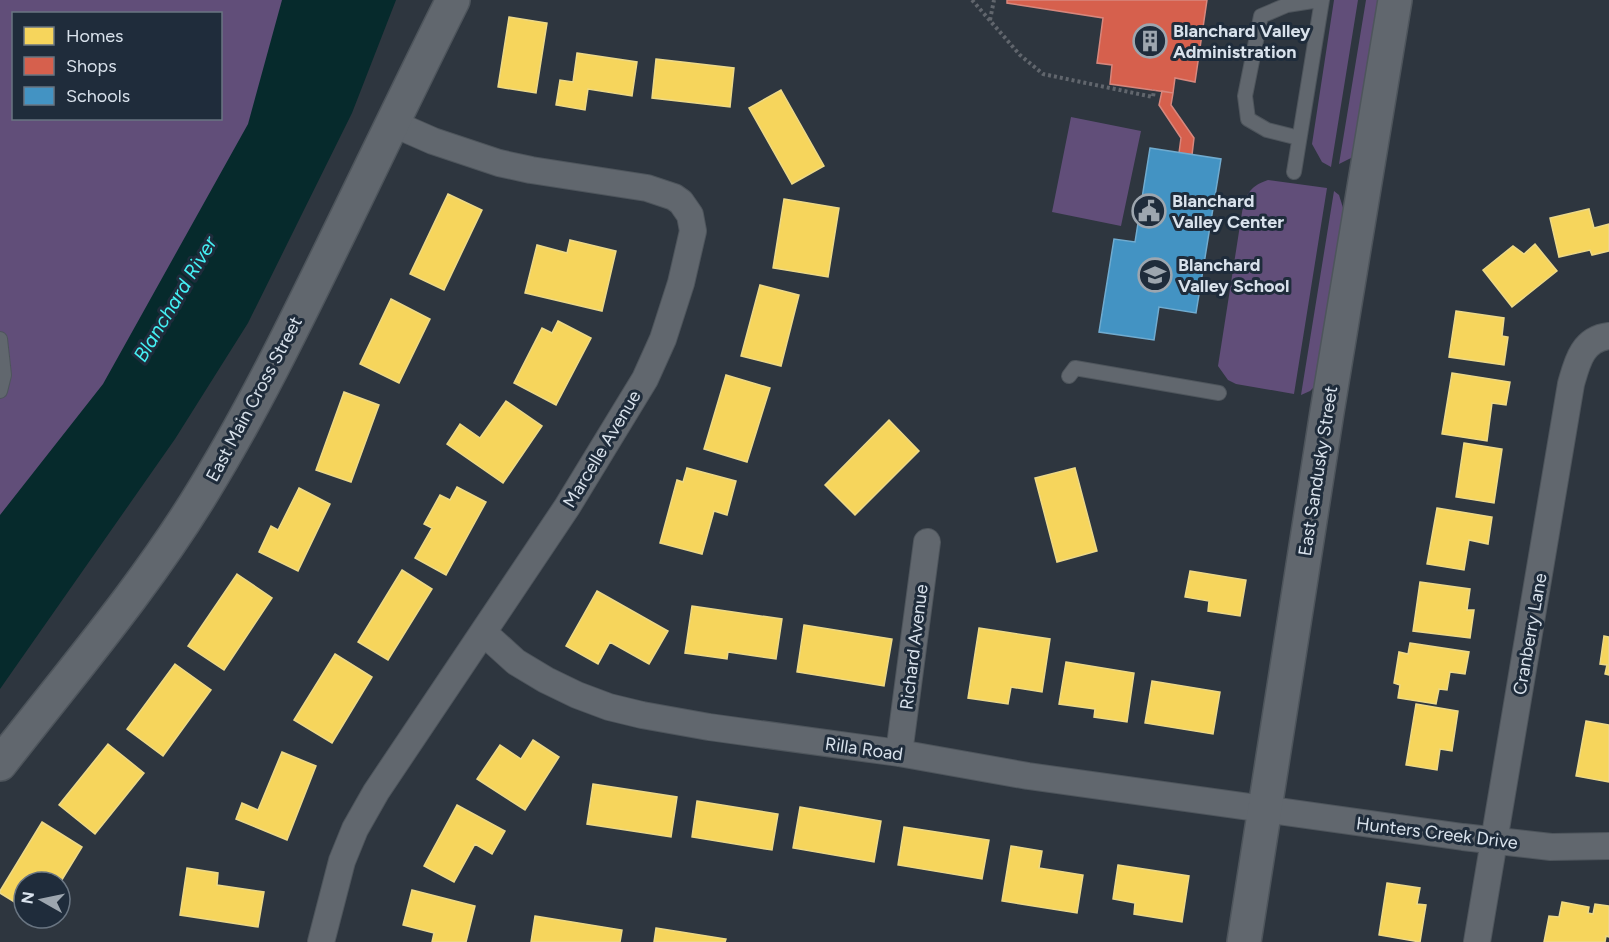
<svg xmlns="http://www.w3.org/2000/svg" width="1609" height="942" font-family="Figtree,sans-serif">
	<rect width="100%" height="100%" fill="#2e363f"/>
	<path fill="#614e79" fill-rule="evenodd" d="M0,0H340L0,593ZM14,14H220V118H14Z
		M1334,0H1358L1331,167L1322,162L1312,144Z
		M1366,0H1382L1358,146L1351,158L1339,164Z
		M1071,117L1141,131L1121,226L1052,212Z
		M1268,180L1327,188L1294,394L1236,384L1228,380L1218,366L1243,206C1248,191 1253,185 1268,180Z
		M1334,191L1339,195L1344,211L1319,382L1310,391L1301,395Z"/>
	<path fill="#062a2c" d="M282,0H396L352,113L248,323L175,439L0,689V515L103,384L248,124Z"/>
	<path fill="#f6d55c" stroke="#edd987" stroke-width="1.5" d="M509,17L547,23L536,93L498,87Z
		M577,53L637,62L632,96L588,89L585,110L556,105L560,80L573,82Z
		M656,59L734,68L730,107L652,98Z
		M781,90L824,166L792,184L749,108Z
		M448,194L482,210L444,290L410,274Z
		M784,199L839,208L828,277L773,268Z
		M1589,209L1594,228L1609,224V251L1592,255L1590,250L1559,257L1550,218Z
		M570,240L616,251L602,311L525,293L537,245L567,253Z
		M1535,244L1557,271L1512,307L1483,270L1513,246L1524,254Z
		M760,285L799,295L781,366L741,356Z
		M391,299L430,319L399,383L360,364Z
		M1456,311L1504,318L1502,336L1508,337L1504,365L1449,357Z
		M558,321L591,338L556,405L514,383L542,328L552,333Z
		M1452,373L1510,382L1506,405L1492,403L1487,441L1442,434Z
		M726,375L770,388L747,462L704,449Z
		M344,392L379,405L351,482L316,470Z
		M506,401L542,426L503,483L447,444L460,424L480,438Z
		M889,420L919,451L855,515L825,485Z
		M1464,443L1502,449L1494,503L1456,497Z
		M687,468L736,481L727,515L714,511L702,554L660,543L677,480L683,482Z
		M1075,468L1097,551L1057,562L1035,478Z
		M457,487L486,502L446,575L415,558L432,528L424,524L440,495L450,500Z
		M299,488L330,504L298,571L259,552L271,526L278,530Z
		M1437,508L1492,517L1488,544L1469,540L1464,570L1427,564Z
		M402,570L432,589L388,660L358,642Z
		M1190,571L1246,580L1240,616L1208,611L1209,601L1185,597Z
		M237,574L272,598L224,670L188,646Z
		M1420,582L1470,589L1467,610H1474L1470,638L1413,631Z
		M597,591L668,631L649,664L610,642L598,664L566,646Z
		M692,606L782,619L776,659L728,652L727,659L685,653Z
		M804,625L892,639L884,686L797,672Z
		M979,628L1050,639L1042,692L1011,687L1008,704L968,698Z
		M1604,636L1609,637V675L1605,674L1607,665L1600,664Z
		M1410,643L1469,652L1465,674L1450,672L1447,690L1439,689L1436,704L1398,698L1400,685L1394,683L1399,652L1408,654Z
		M335,654L372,677L332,743L294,720Z
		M1066,662L1134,673L1127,722L1094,717L1095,709L1059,704Z
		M175,664L211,690L163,756L127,729Z
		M1152,681L1220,692L1213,734L1145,723Z
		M1416,704L1458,711L1452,751L1440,749L1437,770L1406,765Z
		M1586,721L1609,725V782L1576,776Z
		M533,740L559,757L525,810L477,779L500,745L521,759Z
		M108,744L144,773L95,834L59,805Z
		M282,752L316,766L287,840L236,819L242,803L258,810Z
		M593,784L677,797L671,837L587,824Z
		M697,801L778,814L772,850L692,837Z
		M457,805L505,831L492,854L475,844L454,882L424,866Z
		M800,807L881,821L874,862L793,848Z
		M42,822L82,847L60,883L24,882V908L0,893V891Z
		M904,827L989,840L982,879L898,865Z
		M1011,846L1042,851L1039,868L1083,875L1077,913L1002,901Z
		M1118,865L1189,876L1182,922L1134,914L1135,903L1113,899Z
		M187,868L218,873L217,885L264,892L258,927L180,915Z
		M1387,883L1420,888L1417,904L1426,905L1420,942L1379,935Z
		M412,890L475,906L466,942H432L434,933L403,925Z
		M1562,902L1589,907L1588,913L1593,914L1595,904L1609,906V937L1606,936L1605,942H1544L1549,916L1559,917Z
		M535,916L622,930L620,942H531Z
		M656,928L726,939L725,942H654Z"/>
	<path fill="#d6604d" stroke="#d7877d" stroke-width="1.5" d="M1007,0H1207L1195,82L1175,78L1173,93L1110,84L1112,65L1097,63L1103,18L1007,3Z
		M1162,91L1173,93L1171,105L1194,138L1192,155L1179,153L1181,138L1159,105Z"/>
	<path fill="#4393c3" stroke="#70abcf" stroke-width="1.5" d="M1150,148L1221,159L1196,313L1159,307L1154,340L1099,332L1114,239L1135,242Z"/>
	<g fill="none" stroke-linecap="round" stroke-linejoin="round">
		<defs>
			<path id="service" d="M1299,138L1267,130L1248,119L1245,96L1261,16L1287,5L1319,0
				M1294,172L1322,0
				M0,339L4,375L0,391
				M1069,376L1075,368L1219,393"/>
			<path id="minor" d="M484,633L516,662L546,680L577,695L609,707L642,715L709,727L899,753L1028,776L1463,837L1551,847L1609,846
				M899,753L927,542
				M321,942L342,861L355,829L376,792L567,507L645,379L663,339L681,283L693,231L690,215L681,202L674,197L647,188L531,170L499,163L433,141L392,123
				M1477,942L1571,384C1577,363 1582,339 1609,336"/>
			<path id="secondary" d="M0,764C70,674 146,586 205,488C257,403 300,313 344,223C380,149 416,74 453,0
				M1244,942L1327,412L1395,0"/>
		</defs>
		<use href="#service" stroke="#4e555c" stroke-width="16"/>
		<use href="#minor" stroke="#4e555c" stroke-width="28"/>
		<use href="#secondary" stroke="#4e555c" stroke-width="36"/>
		<path stroke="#61666d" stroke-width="4" stroke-dasharray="3 3" stroke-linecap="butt" d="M972,0L1020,55L1043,74L1153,97L1154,90
			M990,20L994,0"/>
		<use href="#service" stroke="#61676e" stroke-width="14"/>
		<use href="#minor" stroke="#61676e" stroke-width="26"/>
		<use href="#secondary" stroke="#61676e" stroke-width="33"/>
	</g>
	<defs>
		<symbol id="building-ring" viewBox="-11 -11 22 22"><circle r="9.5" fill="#1f2c3b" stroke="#9da6af" stroke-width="1.5"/><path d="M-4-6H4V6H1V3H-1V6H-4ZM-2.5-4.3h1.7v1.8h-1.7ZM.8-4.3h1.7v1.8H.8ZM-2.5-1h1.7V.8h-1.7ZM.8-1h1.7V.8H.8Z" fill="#9da6af"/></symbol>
		<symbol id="civic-ring" viewBox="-11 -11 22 22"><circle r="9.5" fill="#1f2c3b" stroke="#9da6af" stroke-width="1.5"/><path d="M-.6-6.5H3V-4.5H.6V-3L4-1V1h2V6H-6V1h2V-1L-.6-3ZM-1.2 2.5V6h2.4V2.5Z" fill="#9da6af"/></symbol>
		<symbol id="school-ring" viewBox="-11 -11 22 22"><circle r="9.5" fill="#1f2c3b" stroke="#9da6af" stroke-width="1.5"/><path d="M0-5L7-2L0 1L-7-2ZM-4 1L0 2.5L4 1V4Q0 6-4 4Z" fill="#9da6af"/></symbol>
	</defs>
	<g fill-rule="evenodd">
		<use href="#building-ring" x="1131" y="22" width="38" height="38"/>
		<use href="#civic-ring" x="1130" y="192" width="38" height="38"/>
		<use href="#school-ring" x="1136" y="256" width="38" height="38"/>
	</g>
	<g text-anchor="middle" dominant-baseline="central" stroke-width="6" stroke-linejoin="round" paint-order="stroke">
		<g font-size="18" font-weight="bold" fill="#d9e2ec" stroke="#1f2c3b" text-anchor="start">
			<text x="1173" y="31">Blanchard Valley<tspan x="1173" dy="21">Administration</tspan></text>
			<text x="1172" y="201">Blanchard<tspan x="1172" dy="21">Valley Center</tspan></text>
			<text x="1178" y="265">Blanchard<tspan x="1178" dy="21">Valley School</tspan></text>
		</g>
		<g font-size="18" fill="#d9e2ec" stroke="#1f2c3b">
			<text transform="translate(254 399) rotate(-62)">East Main Cross Street</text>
			<text transform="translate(602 449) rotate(-59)">Marcelle Avenue</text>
			<text transform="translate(1318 471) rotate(-81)">East Sandusky Street</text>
			<text transform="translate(1530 634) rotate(-80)">Cranberry Lane</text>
			<text transform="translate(914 647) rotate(-83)">Richard Avenue</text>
			<text transform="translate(864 749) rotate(8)">Rilla Road</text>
			<text transform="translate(1437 833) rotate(7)">Hunters Creek Drive</text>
		</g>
		<g font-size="20" font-style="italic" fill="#45f0f4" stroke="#1f2c3b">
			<text transform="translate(175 299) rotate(-59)">Blanchard River</text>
		</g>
	</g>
	<rect x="12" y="12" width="210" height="108" fill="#1f2c3b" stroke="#697582" stroke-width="1.5"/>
	<rect x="24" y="27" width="30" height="18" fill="#f6d55c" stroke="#697582" stroke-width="1.5"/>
	<text x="66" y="42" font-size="18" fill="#d9e2ec">Homes</text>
	<rect x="24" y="57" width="30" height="18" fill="#d6604d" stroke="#697582" stroke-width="1.5"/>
	<text x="66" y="72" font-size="18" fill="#d9e2ec">Shops</text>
	<rect x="24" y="87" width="30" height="18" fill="#4393c3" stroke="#697582" stroke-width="1.5"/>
	<text x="66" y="102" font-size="18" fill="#d9e2ec">Schools</text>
	<g transform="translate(42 900) rotate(279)"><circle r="28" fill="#1f2c3b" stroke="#697582" stroke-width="1.5"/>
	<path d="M0-4.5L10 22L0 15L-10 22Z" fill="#9da6af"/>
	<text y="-9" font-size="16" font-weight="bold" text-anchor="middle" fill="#d9e2ec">N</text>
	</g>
</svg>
